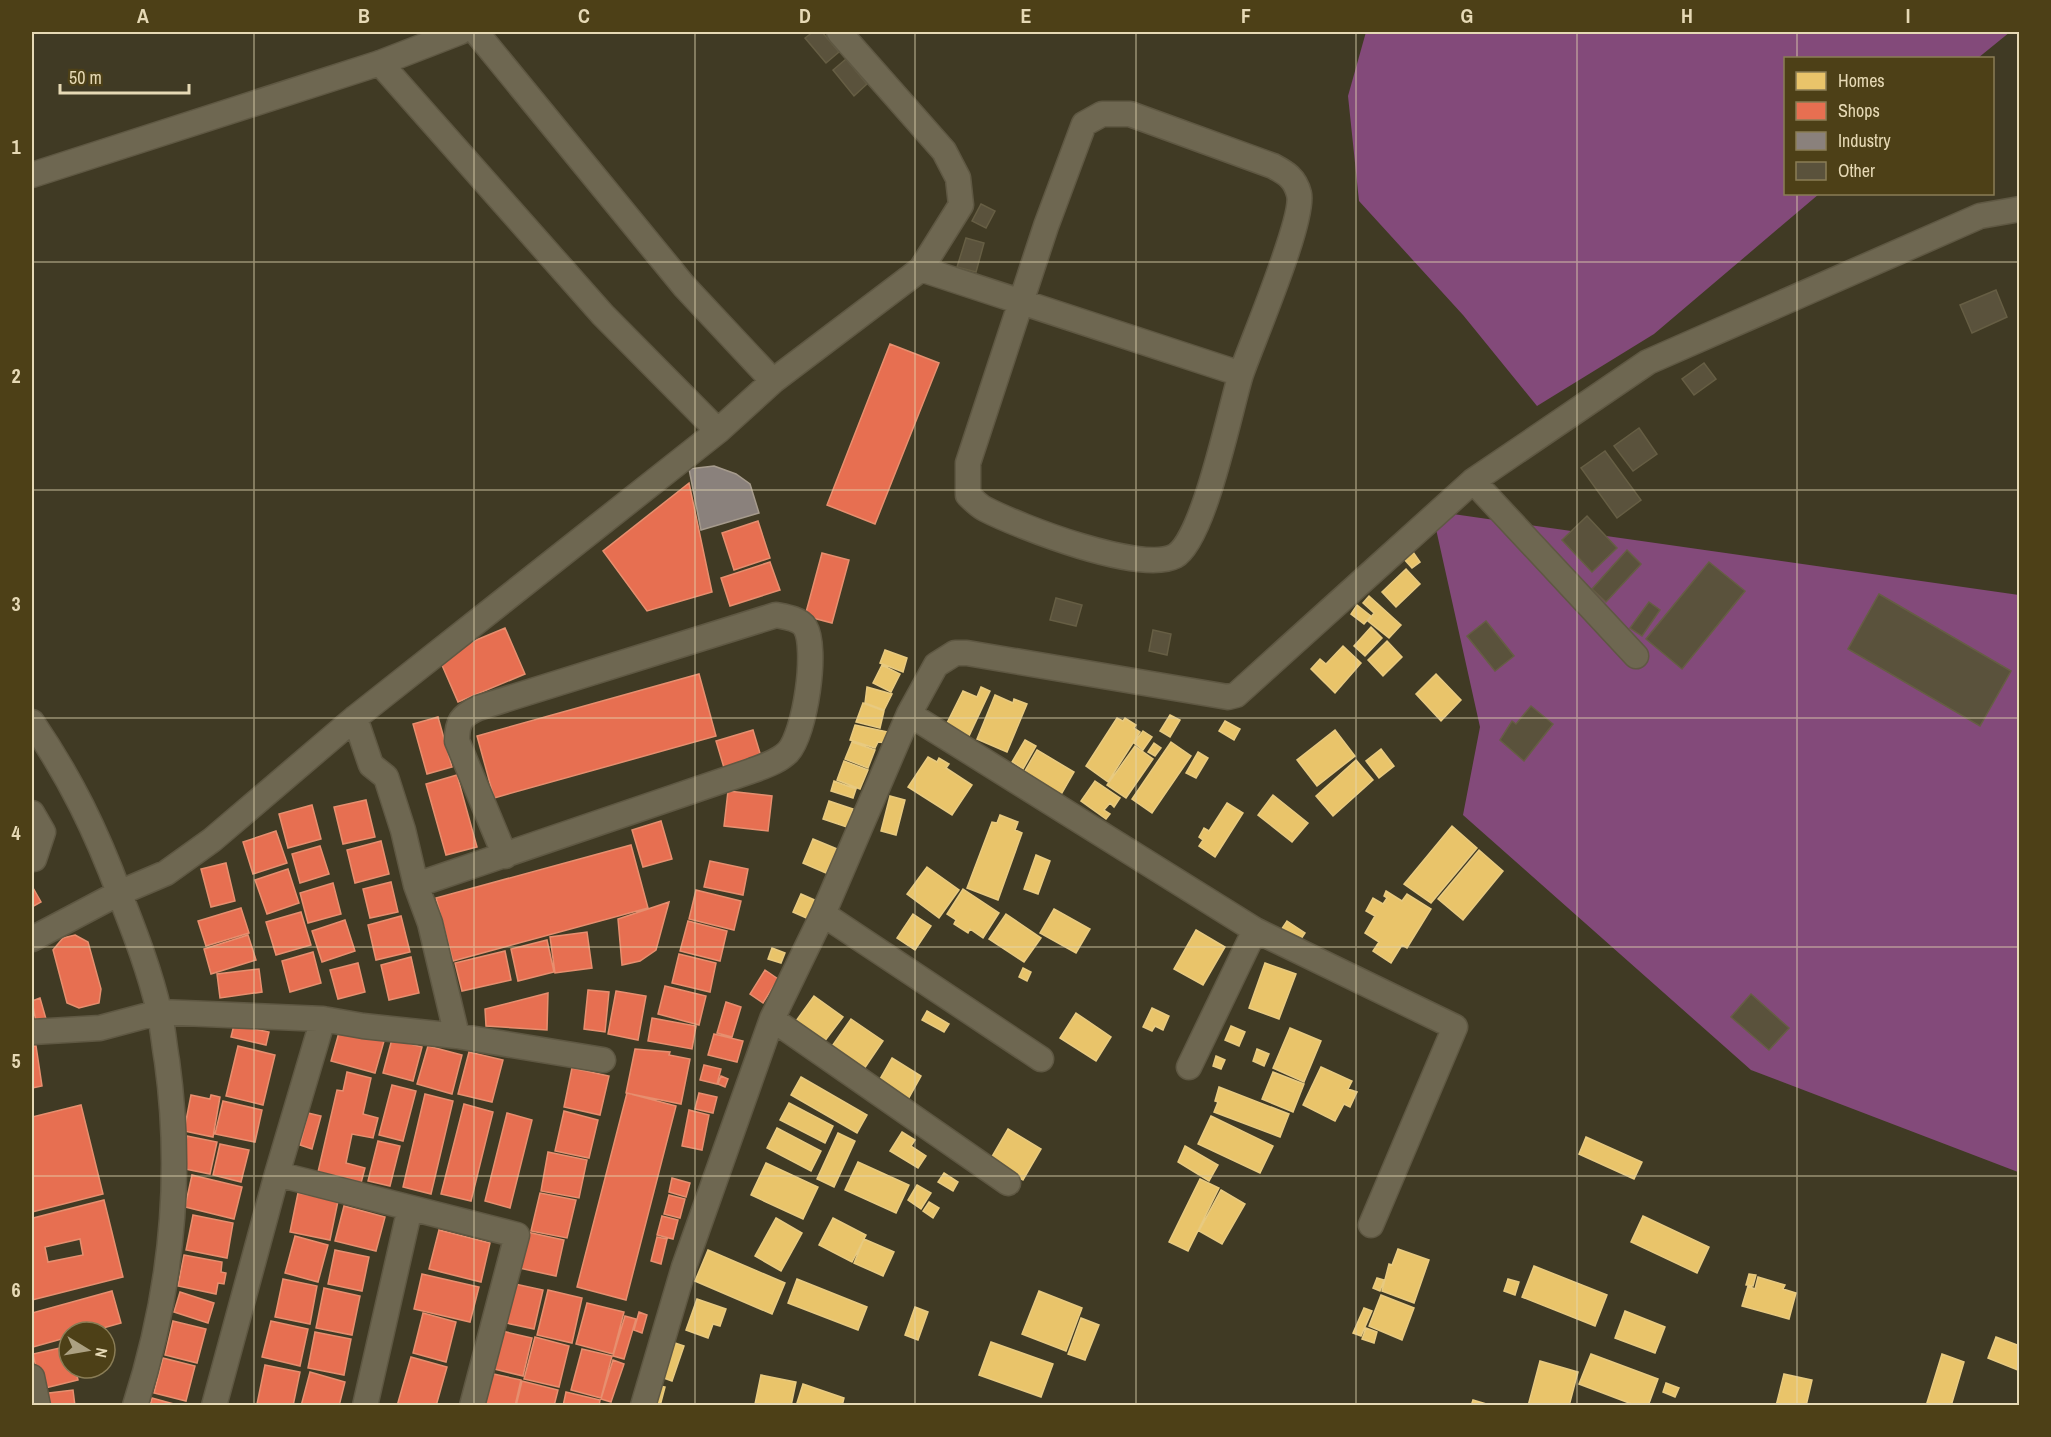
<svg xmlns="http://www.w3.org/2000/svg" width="2051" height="1437" font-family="'Archivo Narrow',sans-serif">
	<rect width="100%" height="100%" fill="#403a24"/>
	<path fill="#834a7a" d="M1366,32H2010L1978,58H1786V194H1819L1654,334L1537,406L1463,315L1359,201L1348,96Z
		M1432,511L2019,595V1178L2018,1172L1751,1070L1463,815L1480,727Z"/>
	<path fill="#e9c46a" stroke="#e8ca80" stroke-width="1.5" d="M1413,552L1420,562L1412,568L1404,559Z
		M1406,569L1420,584L1396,607L1382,592Z
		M1369,596L1401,625L1389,638L1368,621L1374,613L1363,603Z
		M1357,605L1371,616L1364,624L1351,614Z
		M1371,627L1382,638L1365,656L1354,646Z
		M1387,641L1402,657L1383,676L1368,660Z
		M1343,646L1361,663L1335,693L1311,669L1320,659L1326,664Z
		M885,650L907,658L903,672L880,663Z
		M882,665L900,674L891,692L873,683Z
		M1436,674L1461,700L1441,721L1416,694Z
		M867,687L892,694L884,710L865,703Z
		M981,687L990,691L968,738L947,723L963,691L977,697Z
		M995,695L1013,703L1014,699L1027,704L1007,752L977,739Z
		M863,703L884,711L880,728L856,722Z
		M1170,715L1180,720L1170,737L1160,731Z
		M1117,718L1123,721L1125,718L1136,725L1134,728L1140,732L1108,782L1086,766Z
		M1225,721L1240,729L1234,740L1219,731Z
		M855,725L888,732L886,743L878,742L875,748L850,740Z
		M1335,730L1355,756L1317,786L1297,760Z
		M1143,731L1152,737L1143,750L1134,743Z
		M1025,740L1036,746L1023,769L1012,762Z
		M852,742L875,750L868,768L845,759Z
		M1171,742L1191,756L1152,813L1132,799Z
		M1154,743L1161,748L1155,756L1148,752Z
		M1135,746L1153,759L1126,798L1107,785Z
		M1381,749L1394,766L1379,778L1366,761Z
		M1037,750L1074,772L1059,798L1022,776Z
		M1198,752L1208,758L1196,778L1186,773Z
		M928,757L937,762L939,758L949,764L946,768L972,785L952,815L908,787Z
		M1356,760L1373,780L1333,816L1316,796Z
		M844,761L868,770L860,789L837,780Z
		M834,781L856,789L853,798L831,791Z
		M1095,781L1120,798L1114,807L1110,803L1104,810L1110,814L1106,819L1081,801Z
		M1273,795L1308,823L1292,842L1258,815Z
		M890,796L905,800L896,835L881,831Z
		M829,801L853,809L847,827L823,819Z
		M1227,803L1243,813L1215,857L1199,846L1203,840L1199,837L1204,828L1209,831Z
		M1000,815L1018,822L1015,830L1022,833L998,900L967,888L992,822L997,823Z
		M1452,826L1477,848L1431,903L1404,884Z
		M813,839L837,849L826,873L803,863Z
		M1479,850L1503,871L1463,920L1438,899Z
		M1036,855L1050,861L1038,894L1024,889Z
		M927,867L959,890L939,918L907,894Z
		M963,889L999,913L983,938L970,929L968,933L954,924L956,920L947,914Z
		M1386,891L1402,901L1407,894L1431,909L1407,948L1402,945L1391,963L1373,951L1379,942L1365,933L1375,916L1366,911L1373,898L1383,904L1387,898L1384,896Z
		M801,894L819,902L811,920L793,912Z
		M1054,909L1090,929L1076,953L1040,933Z
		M913,914L931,926L915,950L897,938Z
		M1006,914L1041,938L1024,962L989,939Z
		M1287,921L1305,933L1299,942L1281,930Z
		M1196,930L1225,947L1203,985L1174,969Z
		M772,948L785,953L781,963L768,959Z
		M1265,963L1296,974L1279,1019L1249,1008Z
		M1023,968L1031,972L1027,981L1019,977Z
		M814,996L843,1017L824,1042L796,1021Z
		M1152,1008L1169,1016L1163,1030L1155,1026L1152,1031L1143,1027Z
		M927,1011L949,1024L944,1032L922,1020Z
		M1076,1013L1111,1037L1096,1061L1060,1038Z
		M851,1019L883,1041L862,1072L830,1049Z
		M1231,1026L1245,1032L1239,1046L1225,1040Z
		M1290,1028L1321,1041L1304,1082L1273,1068Z
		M1257,1049L1269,1054L1264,1066L1253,1061Z
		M1216,1056L1225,1060L1221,1069L1213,1066Z
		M892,1058L921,1076L906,1103L876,1086Z
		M1321,1067L1352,1081L1348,1089L1357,1092L1350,1107L1344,1104L1335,1121L1303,1105Z
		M1273,1072L1304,1084L1293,1112L1262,1099Z
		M801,1077L867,1115L857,1133L791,1095Z
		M1219,1087L1289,1114L1280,1137L1214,1112L1218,1102L1215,1101Z
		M789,1103L833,1126L825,1143L780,1120Z
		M1211,1116L1273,1146L1260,1173L1198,1144Z
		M777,1128L821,1151L811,1171L767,1148Z
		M1008,1129L1041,1149L1023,1180L990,1160Z
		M902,1132L915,1140L911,1146L926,1156L918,1168L890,1151Z
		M838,1133L855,1141L834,1187L817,1179Z
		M1586,1137L1642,1162L1634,1179L1579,1154Z
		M1185,1146L1218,1165L1209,1181L1178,1162Z
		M858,1162L909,1185L896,1213L845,1190Z
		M766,1163L818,1187L803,1219L751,1195Z
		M944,1173L958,1182L953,1191L938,1182Z
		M1200,1179L1219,1188L1188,1251L1169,1242Z
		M917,1185L931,1193L921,1209L908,1200Z
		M1221,1190L1245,1204L1222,1244L1199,1231Z
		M929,1202L939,1208L933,1218L923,1211Z
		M1643,1216L1709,1247L1697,1273L1631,1242Z
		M776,1218L802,1233L781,1271L755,1256Z
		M833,1218L866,1235L852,1262L819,1245Z
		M864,1239L894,1252L883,1276L854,1263Z
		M1398,1249L1429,1260L1414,1303L1382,1291L1389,1264L1392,1265Z
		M708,1250L785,1283L772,1314L695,1281Z
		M1534,1266L1607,1295L1595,1326L1522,1297Z
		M1749,1274L1756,1275L1753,1286L1746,1285Z
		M1758,1277L1785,1285L1783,1289L1796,1293L1789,1319L1742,1306L1748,1286L1755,1289Z
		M1377,1278L1384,1280L1380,1291L1373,1288Z
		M797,1279L867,1307L858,1330L788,1303Z
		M1508,1279L1519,1282L1515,1295L1504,1291Z
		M1039,1291L1082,1308L1066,1351L1022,1334Z
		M1381,1295L1414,1308L1402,1340L1369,1326Z
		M697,1299L726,1309L720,1326L713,1324L708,1338L686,1330Z
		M915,1307L928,1312L918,1340L905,1335Z
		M1364,1308L1372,1311L1361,1336L1353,1333Z
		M1625,1311L1665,1327L1655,1353L1615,1338Z
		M1081,1318L1099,1325L1085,1360L1068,1354Z
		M1366,1328L1377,1332L1374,1343L1362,1339Z
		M1996,1337L2020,1346V1371L1988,1358Z
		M672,1342L684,1346L672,1381L661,1377Z
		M991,1342L1053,1364L1041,1397L979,1375Z
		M1591,1354L1658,1379L1648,1406H1637L1579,1384Z
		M1942,1354L1964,1362L1951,1406H1926Z
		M1540,1361L1578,1372L1569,1406H1528Z
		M1784,1374L1812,1380L1806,1406H1776Z
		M761,1375L796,1382L791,1406L755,1404Z
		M1666,1383L1679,1388L1675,1397L1663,1392Z
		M803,1384L844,1398L842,1406H796Z
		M656,1385L665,1387L660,1406H650Z
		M1473,1400L1493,1406H1471Z"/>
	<path fill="#e76f51" stroke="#e78f6f" stroke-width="1.5" fill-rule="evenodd" d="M890,344L939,363L875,524L827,505Z
		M689,483L712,592L647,611L603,551Z
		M758,521L770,558L734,570L722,533Z
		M822,553L849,560L832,623L805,616Z
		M770,562L780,590L730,606L721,578Z
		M505,628L525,674L458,702L438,656Z
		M699,674L716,736L494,798L477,736Z
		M438,717L452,767L427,774L413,724Z
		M753,730L762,760L725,771L716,741Z
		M457,775L477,847L446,855L426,784Z
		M728,791L772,796L768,831L724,826Z
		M366,800L375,837L343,844L334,807Z
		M312,805L321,839L288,848L279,814Z
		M661,821L672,859L643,867L632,830Z
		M276,831L287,863L253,874L243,842Z
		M381,841L389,874L355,883L347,850Z
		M631,845L648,908L453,961L436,898Z
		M320,846L329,874L300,883L292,854Z
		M710,861L748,869L743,895L704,887Z
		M226,863L235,901L211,907L201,869Z
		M288,869L299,903L267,914L255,880Z
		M391,882L398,912L370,918L363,889Z
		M333,883L341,914L308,923L300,893Z
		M32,886L41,902L32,907Z
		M696,890L741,901L734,930L689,919Z
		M669,902L656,950L640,961L622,965L618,919Z
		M241,908L249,933L206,946L198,921Z
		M301,912L311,945L276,955L266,922Z
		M401,916L410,952L376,960L368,925Z
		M345,920L355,951L322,962L312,931Z
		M688,921L727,931L720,961L680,951Z
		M587,932L592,968L555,973L550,937Z
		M75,935L88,942L101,989L99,1003L79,1008L67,1003L53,950L63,938Z
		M248,935L256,960L211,974L204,949Z
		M547,940L554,972L518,981L511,949Z
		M505,951L511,980L462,991L455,963Z
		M313,952L321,983L290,992L282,961Z
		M679,954L716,963L710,992L672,983Z
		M411,957L419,993L389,1000L381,965Z
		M358,963L365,992L338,999L330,970Z
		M259,969L262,992L220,998L217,974Z
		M765,970L778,979L763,1003L750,994Z
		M665,986L706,996L699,1025L658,1014Z
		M588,990L609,992L605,1032L584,1029Z
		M616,991L646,996L638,1040L608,1034Z
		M548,993L547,1030L486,1026L485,1009Z
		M40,998L46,1019L36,1022L32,1001Z
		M726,1002L741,1007L732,1037L717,1033Z
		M652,1018L696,1026L692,1049L648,1041Z
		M234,1025L269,1032L266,1045L231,1037Z
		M340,1029L384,1041L375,1073L331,1061Z
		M714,1034L743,1041L737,1062L708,1055Z
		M392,1039L422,1047L413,1081L383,1073Z
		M32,1046H36L42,1086L32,1088Z
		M238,1046L275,1055L263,1105L226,1096Z
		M428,1046L462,1055L452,1094L417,1084Z
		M635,1049L670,1052L669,1055L690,1059L681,1104L626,1093Z
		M469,1052L503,1060L492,1102L458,1094Z
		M704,1065L721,1069L717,1084L700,1080Z
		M572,1068L609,1076L600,1115L564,1107Z
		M347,1072L371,1078L363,1114L378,1118L373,1138L352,1134L346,1163L365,1168L361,1183L318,1172L337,1090L343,1091Z
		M721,1076L728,1079L725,1087L718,1084Z
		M392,1085L416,1091L403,1141L379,1135Z
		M627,1093L676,1106L626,1300L577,1287Z
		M699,1093L717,1097L713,1113L695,1109Z
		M425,1094L453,1101L431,1194L403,1187Z
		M191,1095L210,1099L211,1095L220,1097L213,1137L184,1131Z
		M223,1101L262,1110L255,1142L215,1134Z
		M464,1104L493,1112L471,1201L441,1194Z
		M81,1105L103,1194L32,1212V1117Z
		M689,1110L709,1115L702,1150L682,1146Z
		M564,1111L598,1120L589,1158L555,1151Z
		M308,1113L321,1116L312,1149L300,1145Z
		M507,1113L532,1120L510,1208L485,1201Z
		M187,1136L217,1142L210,1174L180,1168Z
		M378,1141L400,1146L390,1186L368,1181Z
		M220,1144L249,1150L241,1182L213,1175Z
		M548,1152L587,1160L579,1198L541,1191Z
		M192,1175L242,1187L234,1219L185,1207Z
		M672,1178L690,1183L686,1197L669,1192Z
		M298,1193L338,1201L330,1240L290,1232Z
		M540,1193L576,1200L567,1238L531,1231Z
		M669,1195L685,1199L680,1218L664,1214Z
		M104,1200L123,1277L32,1300V1215L33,1218ZM80,1239L83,1255L48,1262L45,1247Z
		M344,1206L385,1217L376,1251L335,1241Z
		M193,1215L233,1223L227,1258L186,1250Z
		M662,1216L678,1220L673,1239L657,1235Z
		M439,1230L490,1243L481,1282L429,1269Z
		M527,1232L564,1240L556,1276L519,1268Z
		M295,1236L328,1245L318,1282L285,1273Z
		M657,1237L667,1239L661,1264L651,1261Z
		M335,1250L369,1257L362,1291L328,1284Z
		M184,1255L222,1262L221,1272L226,1273L224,1284L218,1283L216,1294L178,1286Z
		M422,1274L479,1287L470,1322L414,1309Z
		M283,1279L317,1286L310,1324L275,1317Z
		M515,1284L543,1290L534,1329L506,1323Z
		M324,1288L360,1296L352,1335L316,1328Z
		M548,1290L582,1298L572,1343L537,1335Z
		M112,1291L121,1323L89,1332H69V1337L33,1347L32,1313Z
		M180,1292L214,1303L208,1323L174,1312Z
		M587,1303L624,1312L613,1354L576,1344Z
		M639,1312L647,1315L642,1333L634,1330Z
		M423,1313L456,1322L446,1362L413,1353Z
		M625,1316L636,1319L624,1359L613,1356Z
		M173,1321L206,1329L197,1363L165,1355Z
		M271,1321L308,1329L300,1366L262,1357Z
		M502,1331L532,1338L523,1376L494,1369Z
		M315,1332L351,1339L344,1375L308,1368Z
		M535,1337L569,1346L559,1387L524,1379Z
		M69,1346V1368H75L78,1380L41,1389L33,1354Z
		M582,1349L612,1356L601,1398L571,1390Z
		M411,1357L447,1367L436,1406H397Z
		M163,1358L195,1366L186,1401L154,1393Z
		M613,1360L624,1364L611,1402L601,1399Z
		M265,1365L300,1372L293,1406L257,1404Z
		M310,1372L345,1382L339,1406H301Z
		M489,1373L521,1380L515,1406H481Z
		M522,1381L558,1390L554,1406H516Z
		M73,1390L75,1406H43L41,1394Z
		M566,1392L600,1400L599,1406H563Z
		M152,1398L181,1406H150Z"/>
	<path fill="#8a817c" stroke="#a69b8d" stroke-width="1.5" d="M714,466L736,474L750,484L759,513L701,530L689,469Z"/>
	<path fill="#5a523c" stroke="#665e44" stroke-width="1.5" d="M813,32H822L839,52L826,63L805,38Z
		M846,59L867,84L854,96L833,70Z
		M981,204L995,211L986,228L972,221Z
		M966,238L984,243L976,272L957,267Z
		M1996,290L2007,317L1972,333L1960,305Z
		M1704,363L1716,379L1694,395L1682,379Z
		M1639,428L1657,454L1633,471L1614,446Z
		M1605,451L1641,500L1617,518L1581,468Z
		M1587,516L1617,548L1592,572L1562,540Z
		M1627,550L1641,564L1606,602L1592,589Z
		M1709,562L1745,591L1682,669L1646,639Z
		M1879,594L2011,671L1980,726L1848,649Z
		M1056,598L1082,605L1076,626L1050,620Z
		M1649,602L1660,610L1642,636L1630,628Z
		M1486,621L1514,656L1495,671L1467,636Z
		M1153,630L1171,634L1167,655L1149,651Z
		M1531,706L1553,724L1524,761L1500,740L1512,721L1516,724Z
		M1751,994L1789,1028L1769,1050L1731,1017Z"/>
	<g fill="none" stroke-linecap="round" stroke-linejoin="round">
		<defs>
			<path id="minor" d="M476,32L684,286L773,381L921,269L961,205L958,178L944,151L839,32
				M380,63L603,315L718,431
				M1102,114H1130L1273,166C1286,173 1295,178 1299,194C1305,219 1252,342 1241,374C1230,409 1204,540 1175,556C1141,574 1020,527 985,509C979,506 973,500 968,495V463L1046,226L1084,124Z
				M32,175L380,63L460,32
				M921,269L1241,374
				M1473,481L1636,656
				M909,714L1255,930L1455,1027L1371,1225
				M355,718L371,765L386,777L403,830L416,885L430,923L457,1036
				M32,722C71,779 96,831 120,895C135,933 150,972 159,1011C163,1027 164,1045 167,1061C183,1177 171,1294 135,1406
				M32,813L43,832L34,859
				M416,885L751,771C764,766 778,762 788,752C805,734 818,648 805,627C800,619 786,617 776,615L478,708C461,716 457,722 457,741L505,856
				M823,914L1041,1059
				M32,939L119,893L166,873L212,840L355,718L718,431L773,381
				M772,1019L1008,1183
				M32,1032L100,1028L160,1012L323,1019L363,1026L457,1036L603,1060
				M1189,1067L1255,930
				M277,1174L517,1235L472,1406
				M32,1377L38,1406
				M214,1406L277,1174L323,1019
				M365,1406L410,1208
				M643,1406L684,1267L772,1019L823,914L909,714L936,665L955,653H967L1228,697L1236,695L1473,481L1648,362L1980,216L2020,209"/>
		</defs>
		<use href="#minor" stroke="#5f5843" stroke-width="27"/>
		<use href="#minor" stroke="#6e6751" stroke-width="24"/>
	</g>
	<path fill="none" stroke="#e6d9b5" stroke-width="1.5" stroke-opacity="0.55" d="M254,32V1406M474,32V1406M695,32V1406M915,32V1406M1136,32V1406M1356,32V1406M1577,32V1406M1797,32V58M1797,194V1406M32,262H2020M32,490H2020M32,718H2020M32,947H2020M32,1176H2020"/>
	<rect width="2051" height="1437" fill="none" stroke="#4d4017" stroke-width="66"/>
	<rect x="1784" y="57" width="210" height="138" fill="#4d4017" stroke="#8a7d56" stroke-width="1.5"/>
	<rect x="1796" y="72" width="30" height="18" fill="#e9c46a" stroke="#8a7d56" stroke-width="1.5"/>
	<text x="1838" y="87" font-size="18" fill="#e6d9b5">Homes</text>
	<rect x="1796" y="102" width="30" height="18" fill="#e76f51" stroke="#8a7d56" stroke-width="1.5"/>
	<text x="1838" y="117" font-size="18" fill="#e6d9b5">Shops</text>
	<rect x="1796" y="132" width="30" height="18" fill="#8a817c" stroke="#8a7d56" stroke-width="1.5"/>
	<text x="1838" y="147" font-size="18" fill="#e6d9b5">Industry</text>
	<rect x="1796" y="162" width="30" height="18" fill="#5a523c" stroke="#8a7d56" stroke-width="1.5"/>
	<text x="1838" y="177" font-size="18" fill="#e6d9b5">Other</text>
	<g transform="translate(87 1350) rotate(101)"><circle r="28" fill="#4d4017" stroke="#8a7d56" stroke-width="1.5"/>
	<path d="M0-4.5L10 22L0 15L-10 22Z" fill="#aca182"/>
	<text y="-9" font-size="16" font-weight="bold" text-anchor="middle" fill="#e6d9b5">N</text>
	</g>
	<path d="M60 84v9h129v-9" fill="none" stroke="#e6d9b5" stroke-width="3"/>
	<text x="69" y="84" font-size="18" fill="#e6d9b5" stroke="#4d4017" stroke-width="4.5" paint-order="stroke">50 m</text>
	<rect x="33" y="33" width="1985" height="1371" fill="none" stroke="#e6d9b5" stroke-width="2"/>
	<g font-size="20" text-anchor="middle" font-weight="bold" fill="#e6d9b5">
		<text x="143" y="23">A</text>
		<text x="364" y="23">B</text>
		<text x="584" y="23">C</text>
		<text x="805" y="23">D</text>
		<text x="1026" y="23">E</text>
		<text x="1246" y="23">F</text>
		<text x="1467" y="23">G</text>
		<text x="1687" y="23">H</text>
		<text x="1908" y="23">I</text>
		<text x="16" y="154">1</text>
		<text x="16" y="383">2</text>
		<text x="16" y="611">3</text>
		<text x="16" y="840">4</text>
		<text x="16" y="1068">5</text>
		<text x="16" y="1297">6</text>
	</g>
</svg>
